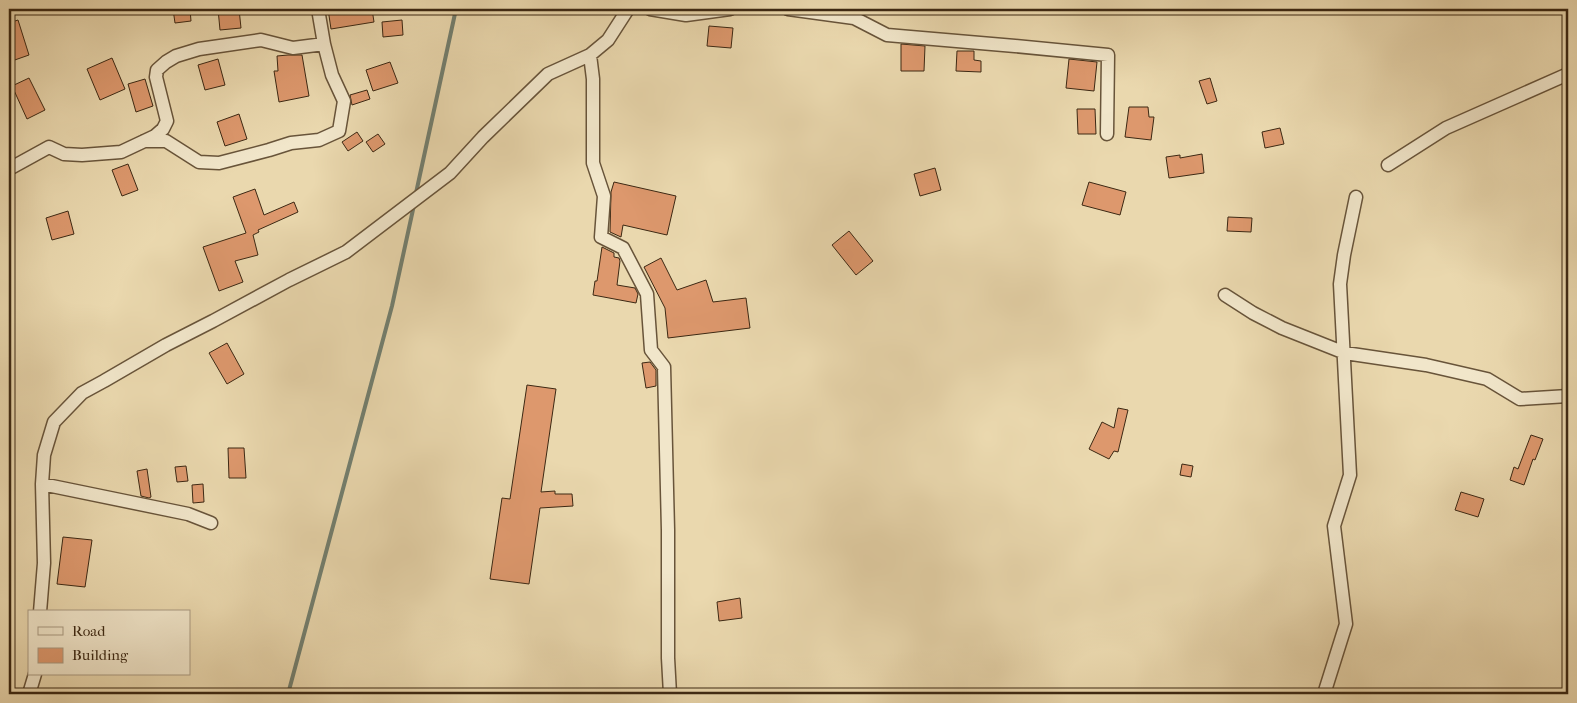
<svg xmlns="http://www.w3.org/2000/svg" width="1577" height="703" font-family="'IM FELL French Canon',serif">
	<rect width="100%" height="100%" fill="#ead8ae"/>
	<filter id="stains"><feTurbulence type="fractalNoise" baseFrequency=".004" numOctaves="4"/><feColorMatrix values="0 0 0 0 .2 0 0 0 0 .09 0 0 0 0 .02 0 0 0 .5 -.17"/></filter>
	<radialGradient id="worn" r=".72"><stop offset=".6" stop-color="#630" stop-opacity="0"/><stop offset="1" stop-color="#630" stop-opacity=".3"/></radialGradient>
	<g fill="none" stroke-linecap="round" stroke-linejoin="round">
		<path stroke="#737f6f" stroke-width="4" d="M416,193L456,9
			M288,694L392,306L414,205"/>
	</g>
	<path fill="#dd986d" stroke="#3c2813" d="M173,9H190L191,21L175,23Z
		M218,9H239L241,28L220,30Z
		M328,9H372L374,22L331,29Z
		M18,20L29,55L9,62V23Z
		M402,20L403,35L383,37L382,22Z
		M709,26L733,28L731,48L707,46Z
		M901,44L925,46L924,71H901Z
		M957,51H974V60L981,61V72L956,71Z
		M288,55H302L309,96L279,102L274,71H278L277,56Z
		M112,58L125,89L100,100L87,69Z
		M218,59L225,85L205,90L198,65Z
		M1069,59L1097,62L1094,91L1066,88Z
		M390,62L398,83L373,91L366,70Z
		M29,78L45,110L27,119L12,86Z
		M1210,78L1217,101L1207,104L1199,81Z
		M145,79L153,106L136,112L128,84Z
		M367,90L370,99L352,105L350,95Z
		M1129,107H1148L1149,117H1154L1151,140L1125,137Z
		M1077,109H1095L1096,134H1078Z
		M239,114L247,139L225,146L217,122Z
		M1280,128L1284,144L1265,148L1262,132Z
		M357,132L363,141L348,151L342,142Z
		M378,134L385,144L373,152L366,142Z
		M1202,154L1204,173L1169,178L1166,157L1180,155V158Z
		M128,164L138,190L122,196L112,170Z
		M935,168L941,190L920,196L914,174Z
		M614,182L676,196L667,235L623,225L621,237L610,232L611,192Z
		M1089,182L1126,192L1120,215L1082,205Z
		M255,189L264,215L294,202L298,212L258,230L259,232L253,235L258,255L235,261L243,282L219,291L203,247L246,233L233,197Z
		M68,211L74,234L52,240L46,218Z
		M1228,217L1252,218L1251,232L1227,231Z
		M849,231L873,261L856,275L832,245Z
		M602,247L614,253V257L619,258L620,261L617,285L635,288L638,294L636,303L593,295L595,281H597Z
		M661,258L677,290L706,280L713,302L746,298L750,328L668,338L665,308L644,267Z
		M227,343L244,374L227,384L209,353Z
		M650,362L656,370V386L646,388L642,363Z
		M527,385L556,389L541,492L555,491V494H572L573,506L540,508L529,584L490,579L502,498L510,499Z
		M1118,408L1128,410L1118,452L1114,451L1109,459L1089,449L1102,422L1114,428Z
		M1531,435L1543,439L1535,460L1533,459L1524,485L1510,480L1514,467L1518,469Z
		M228,448H244L246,478H229Z
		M1182,464L1193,466L1191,477L1180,475Z
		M186,466L188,481L177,482L175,467Z
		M147,469L151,497L149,498L141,496L137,471Z
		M203,484L204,502L193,503L192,485Z
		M1461,492L1484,499L1478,517L1455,510Z
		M63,537L92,540L85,587L57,584Z
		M740,598L742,618L719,621L717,602Z"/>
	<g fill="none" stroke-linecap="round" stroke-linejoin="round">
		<defs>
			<path id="street" d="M650,9L686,15L730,9
				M788,9L854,18L887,35L1015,46L1108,55L1107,134
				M590,55L593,79V163L604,196L601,237L623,248L647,294L651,350L664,367L668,530V658L670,694
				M144,141H166L199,162L219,163L269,150L291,143L319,140L339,131L344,101L332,75L324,44L318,9
				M1388,165L1446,128L1568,74
				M9,169L49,147L64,154L82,155L121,152L155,136L163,129L167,121L156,77L157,70L166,62L176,56L199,49L261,40L293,48L324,44
				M1225,295L1253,313L1282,328L1345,353L1426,365L1487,379L1520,399L1568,396
				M42,484L188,514L211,523
				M40,612L44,563L42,484L44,455L54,422L82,393L104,381L166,345L213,321L289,280L346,252L450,173L483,137L548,74L590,55L608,40L628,9
				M29,694L35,674
				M1324,694L1346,624L1334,526L1350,475L1340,284L1344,255L1356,197"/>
		</defs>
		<use href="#street" stroke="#68543a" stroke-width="15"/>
		<use href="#street" stroke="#f1e6ca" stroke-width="12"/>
	</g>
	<rect width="1577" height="703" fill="none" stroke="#ead8ae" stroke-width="30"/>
	<rect x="10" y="10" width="1557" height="683" fill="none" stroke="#3c2813" stroke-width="2.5"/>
	<rect x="15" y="15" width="1547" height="673" fill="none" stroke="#3c2813"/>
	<rect x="28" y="610" width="162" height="65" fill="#f1e6ca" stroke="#a99a81"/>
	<rect x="38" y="627" width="25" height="8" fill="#f1e6ca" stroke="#a99a81"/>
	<text x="72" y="636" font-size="15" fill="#3c2813">Road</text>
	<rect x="38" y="648" width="25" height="15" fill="#dd986d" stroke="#a99a81"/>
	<text x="72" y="660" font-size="15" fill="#3c2813">Building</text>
	<rect width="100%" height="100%" filter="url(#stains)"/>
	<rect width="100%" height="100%" fill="url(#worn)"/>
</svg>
